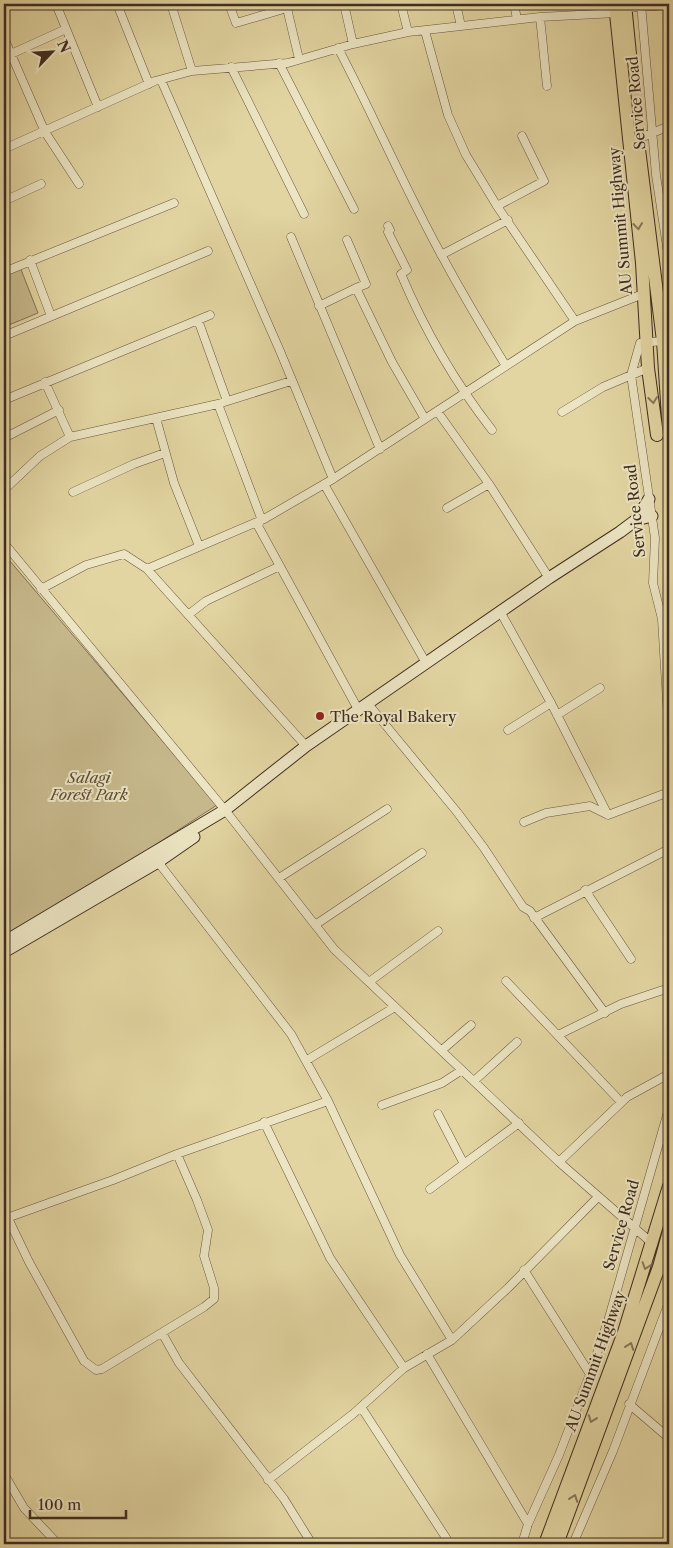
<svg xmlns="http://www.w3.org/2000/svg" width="673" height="1548" font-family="'Libre Caslon Text',serif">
	<rect width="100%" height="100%" fill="#e2d5a1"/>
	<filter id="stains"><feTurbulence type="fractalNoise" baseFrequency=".004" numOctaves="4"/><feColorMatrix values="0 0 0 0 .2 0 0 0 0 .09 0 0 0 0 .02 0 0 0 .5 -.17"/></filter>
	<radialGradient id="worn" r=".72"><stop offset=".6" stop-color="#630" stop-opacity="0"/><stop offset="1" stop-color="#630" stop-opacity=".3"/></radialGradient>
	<path fill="#c6b88b" stroke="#837256" d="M20,267L38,313L4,327V273Z
		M4,554L217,805L45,916L4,940Z"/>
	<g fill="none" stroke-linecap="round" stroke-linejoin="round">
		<defs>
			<path id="street" d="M56,4L98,107
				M117,4L149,84
				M171,4L192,71
				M229,4L236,23L287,8
				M286,4L299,59
				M344,4L353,44
				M401,4L408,32
				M456,4L461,26
				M514,4L517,19
				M641,4L656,175L669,260
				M626,8L669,5
				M540,17L547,86
				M425,31L448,115L466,155L497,206L575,321
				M4,38L45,132L79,184
				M338,48C368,105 394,164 424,222C449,271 477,319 506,366
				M11,54L66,29
				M279,63L354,209
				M231,67L304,214
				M161,80L280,351L333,479
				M638,139L669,126
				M4,149L155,81L192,71L288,63L353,44L408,32L540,17L616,13
				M4,201L41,184
				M497,206L544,181L522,136
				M388,226L390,230L388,232L407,270L401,274C425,331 454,381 492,430
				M291,237L380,449
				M347,240L366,284L356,288L392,362L425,419
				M441,255L508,220
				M30,260L51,316
				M4,272L174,203
				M319,306L356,288
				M198,320L227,401
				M4,336L208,251
				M666,344L663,341L640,343L631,375L655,538L653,583L662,619L669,734
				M45,382L70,437
				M4,400L210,315
				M218,404L261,518L258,526L359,711
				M437,411L489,484L549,578
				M562,412L603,387L648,368
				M156,418L174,483L199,546
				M4,438L59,410
				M324,484L426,663
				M4,490L40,456L70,437L218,404L291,381
				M73,492L134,464L165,453
				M447,508L489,484
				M4,543L225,810L334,949L559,1162L653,1244
				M147,569L264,519L333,479L575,321L643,294
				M41,589L86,565L124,554L147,569L306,746
				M501,613L551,703L608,815
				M188,615L206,601L280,566
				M369,705L457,812L484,848L523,907L530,911L605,1013
				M557,715L600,688
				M508,730L551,703
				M524,822L546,813L590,806L608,815L669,792
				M158,862L291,1034L328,1101L400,1255L452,1340
				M279,878L387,809
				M585,890L631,959
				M534,918L669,849
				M315,925L422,853
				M506,981L621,1102
				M369,982L438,931
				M558,1035L621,1004L669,988
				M442,1050L471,1025
				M307,1060L395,1007
				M474,1081L517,1042
				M382,1105L442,1083L462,1070
				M438,1114L464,1164
				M264,1122L330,1258L404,1368
				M559,1162L627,1097L669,1074
				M430,1189L519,1123
				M4,1210L29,1262L84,1361L96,1370L102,1369L204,1307L214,1299V1288L204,1256L208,1230L197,1200L177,1154
				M4,1219L113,1180L177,1154L328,1101
				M659,1267L669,1272
				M524,1270L590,1374
				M162,1333L179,1363L284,1499L312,1544
				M427,1354L528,1524
				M629,1404L669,1438
				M361,1407L450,1544
				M4,1474L24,1508L58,1544
				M268,1480L353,1414L404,1368L452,1340L508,1288L598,1197
				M522,1544L528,1524L559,1455L590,1374L608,1321L669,1108
				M573,1544L613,1451L669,1302"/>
			<path id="secondary" d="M636,520L652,516
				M4,942L225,810L306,746L549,578L620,532L636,520L649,499
				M4,952L158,862L194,837"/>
			<path id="primary" d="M615,4L642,263L648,368L657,435
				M625,4L630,54
				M638,141L663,341L669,433
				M545,1544L624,1332L669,1186
				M557,1544L659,1267L669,1231"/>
		</defs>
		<use href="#street" stroke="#685740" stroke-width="9"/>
		<use href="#secondary" stroke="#402d20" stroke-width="13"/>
		<use href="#primary" stroke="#402d20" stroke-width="14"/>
		<use href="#street" stroke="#ece4c2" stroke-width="8"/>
		<use href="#secondary" stroke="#ece4c2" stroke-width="11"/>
		<use href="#primary" stroke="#e2d5a1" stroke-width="12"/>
	</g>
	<defs><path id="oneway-chevron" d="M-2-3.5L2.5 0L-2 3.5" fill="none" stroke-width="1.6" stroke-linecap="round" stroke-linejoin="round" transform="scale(1.25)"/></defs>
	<g stroke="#89795a">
		<use href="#oneway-chevron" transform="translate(638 226) rotate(84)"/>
		<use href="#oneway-chevron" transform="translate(653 400) rotate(83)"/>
		<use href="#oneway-chevron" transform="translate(646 1266) rotate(108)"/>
		<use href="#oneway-chevron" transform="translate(630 1346) rotate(-70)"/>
		<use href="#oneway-chevron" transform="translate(592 1419) rotate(110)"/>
		<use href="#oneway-chevron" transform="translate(574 1498) rotate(-70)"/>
	</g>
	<circle fill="#8f2418" stroke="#ece4c2" stroke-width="2" cx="320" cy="716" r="5"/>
	<g text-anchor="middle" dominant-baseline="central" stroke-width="4" stroke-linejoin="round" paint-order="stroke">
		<g font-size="15" fill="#402d20" stroke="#ece4c2">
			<text transform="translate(636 103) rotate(-95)">Service Road</text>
			<text transform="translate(620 221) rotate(-95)">AU Summit Highway</text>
			<text transform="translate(635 511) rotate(-96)">Service Road</text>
			<text transform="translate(621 1225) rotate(-74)">Service Road</text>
			<text transform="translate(595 1361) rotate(-70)">AU Summit Highway</text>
		</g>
		<g font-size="15" fill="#402d20" stroke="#ece4c2" text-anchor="start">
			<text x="330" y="716">The Royal Bakery</text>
		</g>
		<g font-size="15" font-style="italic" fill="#5b4935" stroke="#ece4c2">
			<text x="89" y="777">Salagi<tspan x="89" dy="17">Forest Park</tspan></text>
		</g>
	</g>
	<rect width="673" height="1548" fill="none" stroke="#e2d5a1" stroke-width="20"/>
	<rect x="5" y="5" width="663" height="1538" fill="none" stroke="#402d20" stroke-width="2.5"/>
	<rect x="10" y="10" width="653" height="1528" fill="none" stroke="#402d20"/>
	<g transform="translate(52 52) rotate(65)" stroke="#ece4c2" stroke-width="4" paint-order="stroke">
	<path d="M0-4L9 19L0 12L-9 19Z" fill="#402d20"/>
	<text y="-8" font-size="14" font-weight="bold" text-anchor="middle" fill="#402d20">N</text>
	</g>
	<path d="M30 1510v8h96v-8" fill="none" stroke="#402d20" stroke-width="2.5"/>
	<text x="38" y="1510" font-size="15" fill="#402d20" stroke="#ece4c2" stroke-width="4" paint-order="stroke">100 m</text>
	<rect width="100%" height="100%" filter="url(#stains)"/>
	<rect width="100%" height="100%" fill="url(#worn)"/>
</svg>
